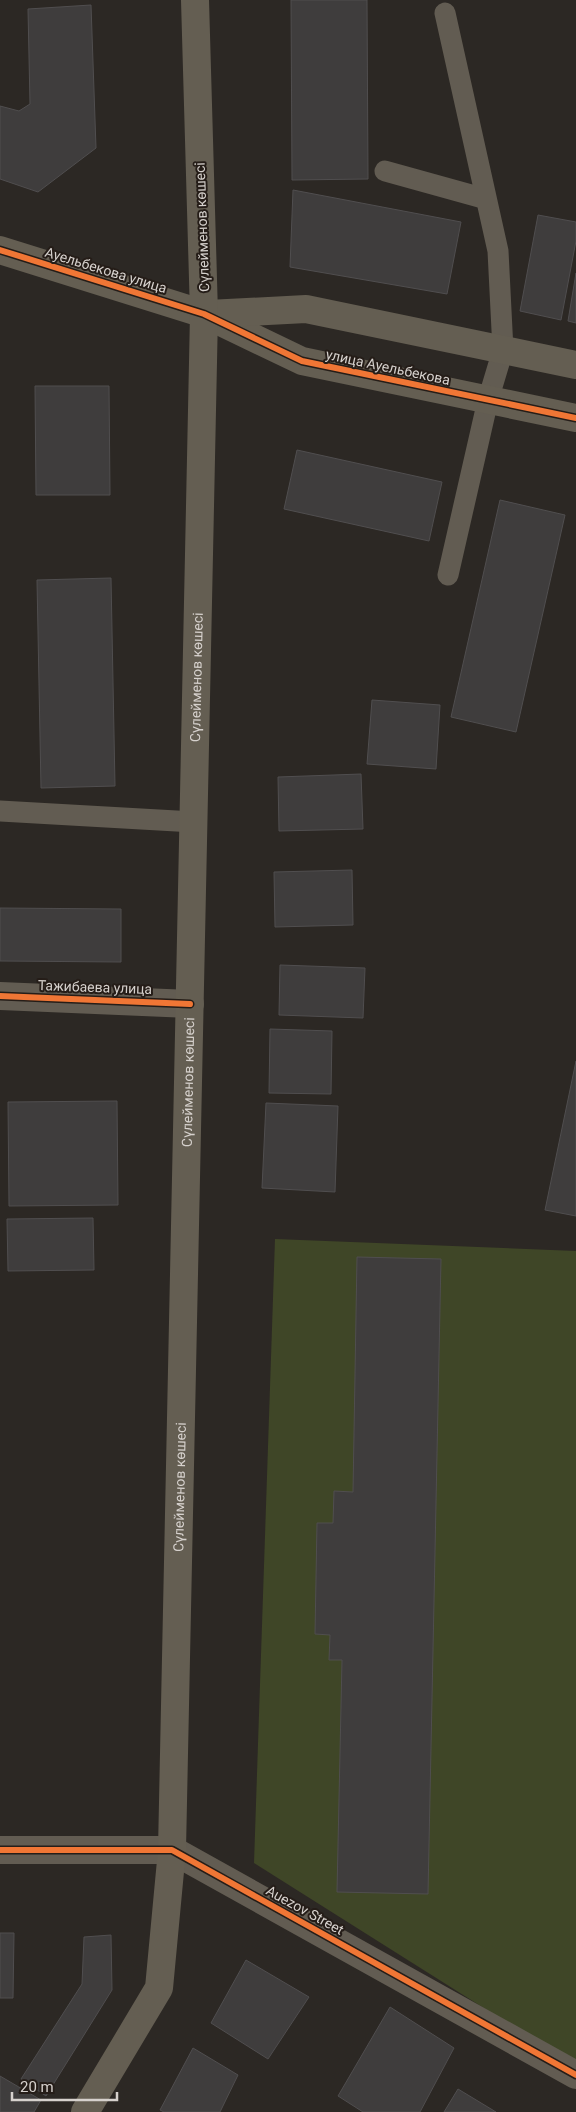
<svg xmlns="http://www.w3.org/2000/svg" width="576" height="2112" font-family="Roboto,sans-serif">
	<rect width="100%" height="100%" fill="#2c2824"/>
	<path fill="#3f4627" d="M275,1239L576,1251V2066L254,1863Z"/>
	<path fill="#3f3d3d" stroke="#504e4f" d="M291,0H367L368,179L292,180Z
		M91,5L96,148L38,192L0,179V106L19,111L30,104L28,9Z
		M293,190L461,222L447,294L290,267Z
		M538,215L576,222V241L561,320L520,311Z
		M576,273V323L568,321Z
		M35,386H109L110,495H36Z
		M297,450L442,482L429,541L284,509Z
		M500,500L565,515L516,732L451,717Z
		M111,578L115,786L41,788L37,580Z
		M372,700L440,705L436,769L367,764Z
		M361,774L363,829L279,831L278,777Z
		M352,870L353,925L275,927L274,872Z
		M0,908L121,909V962L0,961Z
		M280,965L365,968L363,1018L279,1015Z
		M270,1029L332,1031L331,1094L269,1093Z
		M576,1061V1216L545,1210Z
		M117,1101L118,1205L9,1206L8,1102Z
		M266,1103L338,1106L335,1192L262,1188Z
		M93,1218L94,1270L8,1271L7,1219Z
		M357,1257L441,1259L428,1894L337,1892L342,1660H329L330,1635L315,1634L317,1523H333L334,1491L353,1492Z
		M0,1933H14L13,1998H0Z
		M111,1935L112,1990L46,2096L21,2079L82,1984L84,1937Z
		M246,1960L309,1997L268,2059L211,2023Z
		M390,2007L454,2048L420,2112H363L338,2096Z
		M193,2048L238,2075L220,2112H164L160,2110Z
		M0,2076L41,2100L34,2112H0Z
		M458,2089L496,2112H444Z"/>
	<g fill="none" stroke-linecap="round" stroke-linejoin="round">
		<path stroke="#625c52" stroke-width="21" d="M445,13L498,251L503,350L488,400L448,575
			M385,171L486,199
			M0,811L194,822"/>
		<path stroke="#625c52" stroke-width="28" d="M0,996L190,1004
			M0,1850H172L576,2075"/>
		<g stroke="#645e52" stroke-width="28">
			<path d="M0,250L204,314L302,361L576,418"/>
			<path d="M208,314L306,309L576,365"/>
			<path id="s1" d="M85,2112L159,1988L172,1850L204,314L195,0"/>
		</g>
		<defs>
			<path id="cycleway" d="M0,250L204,314L302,361L576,418
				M0,996L190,1004
				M0,1850H172L576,2075"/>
		</defs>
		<use href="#cycleway" stroke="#251d18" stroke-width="9"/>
		<use href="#cycleway" stroke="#f07635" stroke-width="6"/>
	</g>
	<g text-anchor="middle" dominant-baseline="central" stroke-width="4" stroke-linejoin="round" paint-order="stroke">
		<g font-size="14" fill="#d6d1cd" stroke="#251d18">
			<text transform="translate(202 227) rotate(-92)">Сүлейменов көшесі</text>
			<text transform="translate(106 270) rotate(17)">Ауельбекова улица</text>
			<text transform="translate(388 367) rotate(12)">улица Ауельбекова</text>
			<text stroke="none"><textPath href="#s1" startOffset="1456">Сүлейменов көшесі</textPath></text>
			<text transform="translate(95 987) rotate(2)">Тажибаева улица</text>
			<text stroke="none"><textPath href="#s1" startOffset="1051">Сүлейменов көшесі</textPath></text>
			<text stroke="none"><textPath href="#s1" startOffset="646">Сүлейменов көшесі</textPath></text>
			<text transform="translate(305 1910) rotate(29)">Auezov Street</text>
		</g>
	</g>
	<path d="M12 2092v8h105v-8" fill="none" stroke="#d6d1cd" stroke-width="2.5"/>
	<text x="20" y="2092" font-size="15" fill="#d6d1cd" stroke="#251d18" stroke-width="4" paint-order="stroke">20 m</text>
</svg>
